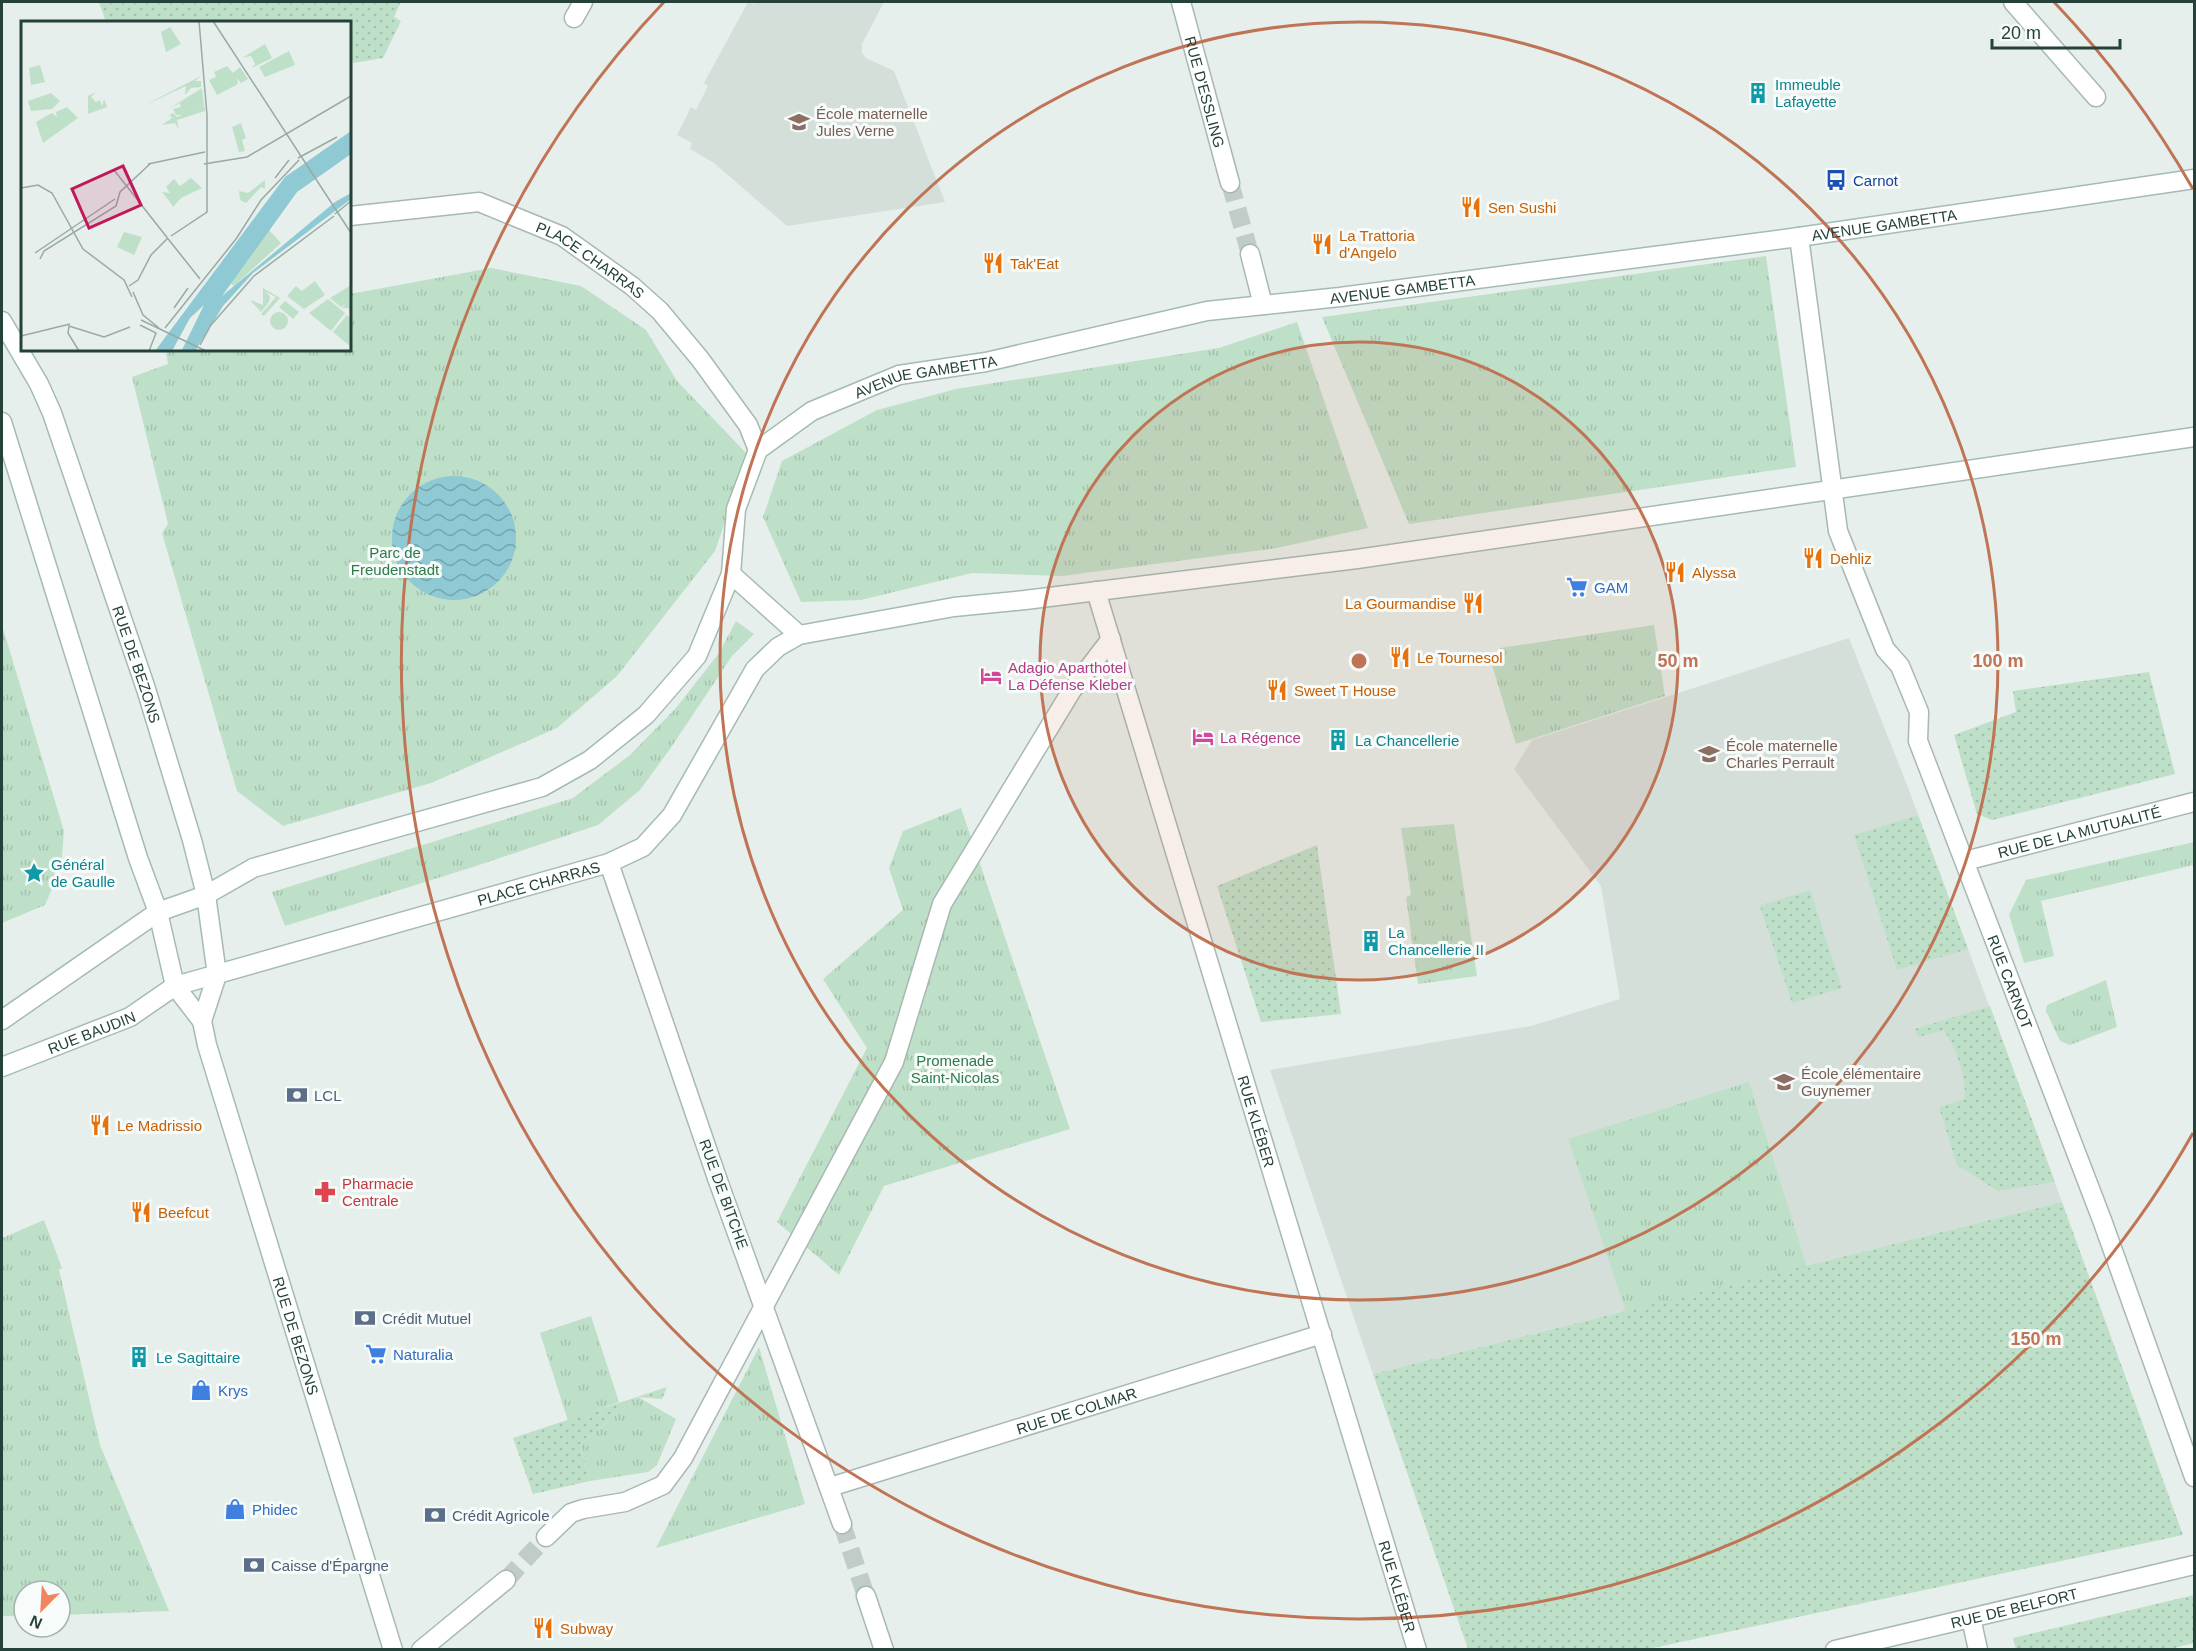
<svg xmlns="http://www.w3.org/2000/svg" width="2196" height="1651" font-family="Helvetica,sans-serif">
	<defs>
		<pattern id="grass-tufts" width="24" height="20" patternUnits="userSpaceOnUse" patternTransform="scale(1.5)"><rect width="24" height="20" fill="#bfe0c8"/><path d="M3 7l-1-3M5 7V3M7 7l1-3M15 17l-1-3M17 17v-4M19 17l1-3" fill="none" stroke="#a4c1ad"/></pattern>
		<pattern id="garden-dots" width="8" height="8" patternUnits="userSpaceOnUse" patternTransform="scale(1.5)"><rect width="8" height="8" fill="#bfe0c8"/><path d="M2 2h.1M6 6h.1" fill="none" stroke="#a4c1ad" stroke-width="1.8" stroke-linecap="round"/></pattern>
		<pattern id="water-waves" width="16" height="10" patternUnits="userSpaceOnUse" patternTransform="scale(1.5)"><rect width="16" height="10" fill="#8ec9d4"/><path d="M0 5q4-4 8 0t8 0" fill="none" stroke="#74a5ad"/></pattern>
	</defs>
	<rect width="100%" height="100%" fill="#e6efeb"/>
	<path fill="#d4dfda" d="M748,2L754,4L755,2H884L862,44V53L866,58L894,71L945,202L787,226L714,163L690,149L692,143L677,135L691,107L696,110L708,86L704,83Z
		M1849,638L1909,790L2062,1202L1373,1374L1270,1070L1531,1026L1620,999L1601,886L1514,769L1532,740Z"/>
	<path fill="url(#grass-tufts)" d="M1766,256L1796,467L1409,524L1322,317Z
		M491,268L581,286L646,330L677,381L748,455L715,551L617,676L557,728L431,783L283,826L237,791L162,533L168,524L132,377L168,364L166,350H350V294Z
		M1297,322L1368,528L1277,548L1062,576L972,573L861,600L801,602L763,517L782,461L877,410L956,389L1219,348Z
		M736,621L754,634L732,656L670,749L640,790L598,825L476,866L285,926L272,892L573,798L630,755L676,708L719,653Z
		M2,625L64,831L61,868L45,905L2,923Z
		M1654,625L1665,696L1516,744L1489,655L1500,652V648Z
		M961,808L1070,1129L884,1186L839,1275L777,1222L867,1048L823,979L903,910L889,868L903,831Z
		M1454,824L1477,976L1418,984L1406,897L1411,895L1401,828Z
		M2194,842V865L2041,901L2054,956L2024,963L2009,915L2026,880Z
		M2106,980L2117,1027L2070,1045L2060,1041L2046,1011L2047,1005Z
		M1749,1082L1807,1267L1626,1312L1568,1139Z
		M44,1220L62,1268L59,1270L100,1445L169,1611L60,1615V1591H24V1616H2V1238Z
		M591,1316L619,1402L568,1421L540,1333Z
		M759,1347L805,1504L656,1548Z
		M638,1397L676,1419L657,1465L648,1472L590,1481L580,1444Z"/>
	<path fill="url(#garden-dots)" d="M99,2H401L394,17L401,21L383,58L353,63L352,59H350V22H106Z
		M2149,672L2175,774L1992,820L1977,814L1954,735L2016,712L2013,691Z
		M1918,815L1968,949L1897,970L1854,835Z
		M1317,845L1341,1014L1261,1022L1217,886Z
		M1810,890L1842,988L1792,1003L1760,906Z
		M1990,1006L2055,1182L1998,1191L1957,1165L1939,1107L1965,1099C1965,1073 1958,1052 1944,1030L1918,1037L1915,1029Z
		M2062,1202L2183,1535L1648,1649H1468L1373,1374Z
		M667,1387L662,1399L638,1397L580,1444L590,1481L533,1494L513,1438Z
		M2194,1595V1643L2167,1650L2016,1649L2013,1638Z"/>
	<path fill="url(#water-waves)" d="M392 538a62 62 0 1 1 124 0a62 62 0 1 1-124 0Z"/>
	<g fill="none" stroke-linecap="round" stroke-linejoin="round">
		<path stroke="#bfccc8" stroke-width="18" stroke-dasharray="18 9" stroke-linecap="butt" d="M842,1524L866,1596
			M506,1580L546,1537"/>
		<path stroke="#bfccc8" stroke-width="18" stroke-dasharray="18 9" stroke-linecap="butt" d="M1230,183L1250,254"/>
		<defs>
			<g id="pedestrian">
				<path d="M2013,2L2096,97"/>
				<path d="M574,18L583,2"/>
				<path d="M717,1178L842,1524"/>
				<path id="s1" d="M830,1487L1322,1334"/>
				<path d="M546,1537L571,1513L583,1509L625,1502L663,1485L683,1458L894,1062L942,904L1072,690L1111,639"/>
				<path d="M866,1596L884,1650"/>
				<path d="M421,1650L506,1580"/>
			</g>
			<g id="minor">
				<path id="s2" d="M1181,2L1230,183"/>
				<path id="s3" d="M350,216L479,202L562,236L632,286L660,311L700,359L748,425L758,450"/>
				<path id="s4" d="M1799,237L1838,531L1885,649L1900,666L1919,712L1918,741L2102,1220L2194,1477"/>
				<path d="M1250,254L1263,305"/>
				<path id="s5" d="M1096,591L1417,1650"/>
				<path id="s6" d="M1965,861L2194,802"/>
				<path d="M609,863L717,1178"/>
				<path d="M1971,1618L1978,1650"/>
				<path id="s7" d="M1835,1650L2194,1565"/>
			</g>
			<g id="secondary">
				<path id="s8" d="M2,321L39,384L52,413L146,689L192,840L206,895L217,975L202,1021"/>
				<path id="s9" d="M2,422L138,858L158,912L175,986L202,1021L207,1045L393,1650"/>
				<path d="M731,574L799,635"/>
				<path id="s10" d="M2,1020L158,912L206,895L253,868L542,787L590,760L646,715L697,656L731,574L736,509L758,450L812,411L899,375L986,362L1207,311L1340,297L1799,237L2194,179"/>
				<path id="s11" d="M2,1067L130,1017L175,986L609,863L643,847L672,815L755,669L778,647L799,635L954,607L1025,600L1357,559L2194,437"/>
			</g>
		</defs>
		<use href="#pedestrian" stroke="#a8b8b2" stroke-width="21"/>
		<use href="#minor" stroke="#a8b8b2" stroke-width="21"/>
		<use href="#secondary" stroke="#a4bbb3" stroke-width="21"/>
		<use href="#pedestrian" stroke="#fff" stroke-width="18"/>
		<use href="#minor" stroke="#fff" stroke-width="18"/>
		<use href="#secondary" stroke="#fff" stroke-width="18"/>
	</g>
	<circle cx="1359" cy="661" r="319" fill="#c07456" fill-opacity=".12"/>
	<g fill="none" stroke="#c07456" stroke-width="3">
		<circle cx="1359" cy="661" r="319"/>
		<circle cx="1359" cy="661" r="639"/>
		<path d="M2193 1133A958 958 0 1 1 664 2M2054 2A958 958 0 0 1 2193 189"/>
	</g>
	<defs>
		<symbol id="building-bare" viewBox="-9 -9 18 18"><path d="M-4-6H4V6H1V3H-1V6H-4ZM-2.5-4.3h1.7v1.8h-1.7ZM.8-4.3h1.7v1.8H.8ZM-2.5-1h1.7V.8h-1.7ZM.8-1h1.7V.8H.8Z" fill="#0f9aa8" stroke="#f7fbf9" stroke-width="2.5" paint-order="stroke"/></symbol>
		<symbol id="school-bare" viewBox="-9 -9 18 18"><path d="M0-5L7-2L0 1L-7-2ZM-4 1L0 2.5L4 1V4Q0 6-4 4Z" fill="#8d6e63" stroke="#f7fbf9" stroke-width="2.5" paint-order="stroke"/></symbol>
		<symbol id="bus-bare" viewBox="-9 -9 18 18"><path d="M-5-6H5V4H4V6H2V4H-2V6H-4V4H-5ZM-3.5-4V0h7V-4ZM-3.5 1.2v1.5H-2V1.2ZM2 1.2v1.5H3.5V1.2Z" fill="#1a4fb4" stroke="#f7fbf9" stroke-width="2.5" paint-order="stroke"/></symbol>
		<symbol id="restaurant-bare" viewBox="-9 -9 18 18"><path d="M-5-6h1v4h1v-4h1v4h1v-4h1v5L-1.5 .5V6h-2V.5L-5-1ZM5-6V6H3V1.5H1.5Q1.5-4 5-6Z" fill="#e8710a" stroke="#f7fbf9" stroke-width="2.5" paint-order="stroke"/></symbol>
		<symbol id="supermarket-bare" viewBox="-9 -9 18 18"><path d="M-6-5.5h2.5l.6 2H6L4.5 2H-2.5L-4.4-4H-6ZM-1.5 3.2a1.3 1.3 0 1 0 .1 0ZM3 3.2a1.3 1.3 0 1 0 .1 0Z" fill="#3f7fe0" stroke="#f7fbf9" stroke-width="2.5" paint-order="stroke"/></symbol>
		<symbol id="hotel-bare" viewBox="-9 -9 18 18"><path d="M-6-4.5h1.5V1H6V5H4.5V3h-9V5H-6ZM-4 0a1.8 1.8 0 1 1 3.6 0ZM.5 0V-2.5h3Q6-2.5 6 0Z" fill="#d1479c" stroke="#f7fbf9" stroke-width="2.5" paint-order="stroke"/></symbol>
		<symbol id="sight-bare" viewBox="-9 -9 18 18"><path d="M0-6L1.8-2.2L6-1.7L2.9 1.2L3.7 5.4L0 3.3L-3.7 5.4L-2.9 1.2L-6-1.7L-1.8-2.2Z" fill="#0f9aa8" stroke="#f7fbf9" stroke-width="2.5" paint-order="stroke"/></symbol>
		<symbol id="bank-bare" viewBox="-9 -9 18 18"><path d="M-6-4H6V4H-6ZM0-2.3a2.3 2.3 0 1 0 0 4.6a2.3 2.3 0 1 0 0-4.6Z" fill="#5c6f8a" stroke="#f7fbf9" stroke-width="2.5" paint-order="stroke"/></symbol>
		<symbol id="pharmacy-bare" viewBox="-9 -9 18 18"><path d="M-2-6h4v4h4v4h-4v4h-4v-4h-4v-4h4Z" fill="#e0444e" stroke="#f7fbf9" stroke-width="2.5" paint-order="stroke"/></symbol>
		<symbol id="shop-bare" viewBox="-9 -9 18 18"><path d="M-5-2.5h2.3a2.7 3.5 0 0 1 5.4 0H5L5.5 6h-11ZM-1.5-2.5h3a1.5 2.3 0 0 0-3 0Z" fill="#3f7fe0" stroke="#f7fbf9" stroke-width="2.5" paint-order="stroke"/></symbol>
	</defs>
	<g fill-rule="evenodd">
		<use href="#building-bare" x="1743" y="78" width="30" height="30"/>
		<use href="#school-bare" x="784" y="107" width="30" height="30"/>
		<use href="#bus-bare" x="1821" y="165" width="30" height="30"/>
		<use href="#restaurant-bare" x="1456" y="192" width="30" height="30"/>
		<use href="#restaurant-bare" x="1307" y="229" width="30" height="30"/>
		<use href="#restaurant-bare" x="978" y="248" width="30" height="30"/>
		<use href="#restaurant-bare" x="1798" y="543" width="30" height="30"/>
		<use href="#restaurant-bare" x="1660" y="557" width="30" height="30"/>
		<use href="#supermarket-bare" x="1562" y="572" width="30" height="30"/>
		<use href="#restaurant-bare" x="1458" y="588" width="30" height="30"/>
		<use href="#restaurant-bare" x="1385" y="642" width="30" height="30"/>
		<use href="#hotel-bare" x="976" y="661" width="30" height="30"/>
		<use href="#restaurant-bare" x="1262" y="675" width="30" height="30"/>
		<use href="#hotel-bare" x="1188" y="722" width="30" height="30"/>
		<use href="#building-bare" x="1323" y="725" width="30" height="30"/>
		<use href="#school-bare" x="1694" y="739" width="30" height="30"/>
		<use href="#sight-bare" x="19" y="858" width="30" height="30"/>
		<use href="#building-bare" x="1356" y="926" width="30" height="30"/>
		<use href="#school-bare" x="1769" y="1067" width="30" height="30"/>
		<use href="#bank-bare" x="282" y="1080" width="30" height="30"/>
		<use href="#restaurant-bare" x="85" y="1110" width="30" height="30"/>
		<use href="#pharmacy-bare" x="310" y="1177" width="30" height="30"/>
		<use href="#restaurant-bare" x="126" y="1197" width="30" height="30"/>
		<use href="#bank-bare" x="350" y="1303" width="30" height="30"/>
		<use href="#supermarket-bare" x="361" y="1339" width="30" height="30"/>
		<use href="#building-bare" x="124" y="1342" width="30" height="30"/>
		<use href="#shop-bare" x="186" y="1375" width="30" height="30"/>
		<use href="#shop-bare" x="220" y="1494" width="30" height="30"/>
		<use href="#bank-bare" x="420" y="1500" width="30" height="30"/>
		<use href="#bank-bare" x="239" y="1550" width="30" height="30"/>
		<use href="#restaurant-bare" x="528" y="1613" width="30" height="30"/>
	</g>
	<g text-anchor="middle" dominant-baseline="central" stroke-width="6" stroke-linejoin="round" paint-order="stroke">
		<g font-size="15" fill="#0d838f" stroke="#f7fbf9" text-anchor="start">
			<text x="1775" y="84">Immeuble<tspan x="1775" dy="17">Lafayette</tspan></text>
			<text x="1355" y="740">La Chancellerie</text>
			<text x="51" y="864">Général<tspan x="51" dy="17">de Gaulle</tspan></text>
			<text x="1388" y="932">La<tspan x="1388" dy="17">Chancellerie II</tspan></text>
			<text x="156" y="1357">Le Sagittaire</text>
		</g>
		<g font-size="15" fill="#24423a" stroke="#f7fbf9">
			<text stroke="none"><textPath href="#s2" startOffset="93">RUE D'ESSLING</textPath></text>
			<text stroke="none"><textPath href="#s10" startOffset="2175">AVENUE GAMBETTA</textPath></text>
			<text stroke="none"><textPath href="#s3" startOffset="256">PLACE CHARRAS</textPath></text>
			<text stroke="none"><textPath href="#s10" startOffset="1689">AVENUE GAMBETTA</textPath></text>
			<text stroke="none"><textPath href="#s10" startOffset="1203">AVENUE GAMBETTA</textPath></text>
			<text stroke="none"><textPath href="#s8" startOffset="370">RUE DE BEZONS</textPath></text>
			<text stroke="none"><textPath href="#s6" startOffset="118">RUE DE LA MUTUALITÉ</textPath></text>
			<text stroke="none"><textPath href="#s11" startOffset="570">PLACE CHARRAS</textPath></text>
			<text stroke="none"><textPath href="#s4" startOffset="783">RUE CARNOT</textPath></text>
			<text stroke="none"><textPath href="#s11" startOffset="96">RUE BAUDIN</textPath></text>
			<text stroke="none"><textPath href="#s5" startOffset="554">RUE KLÉBER</textPath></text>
			<text transform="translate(724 1194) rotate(70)">RUE DE BITCHE</text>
			<text stroke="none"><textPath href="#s9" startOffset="963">RUE DE BEZONS</textPath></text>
			<text stroke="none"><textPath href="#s1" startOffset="258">RUE DE COLMAR</textPath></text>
			<text stroke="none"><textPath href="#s5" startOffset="1040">RUE KLÉBER</textPath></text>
			<text stroke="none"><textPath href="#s7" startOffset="184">RUE DE BELFORT</textPath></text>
		</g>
		<g font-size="15" fill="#785e54" stroke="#f7fbf9" text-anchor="start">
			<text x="816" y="113">École maternelle<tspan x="816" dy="17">Jules Verne</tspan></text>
			<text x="1726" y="745">École maternelle<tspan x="1726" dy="17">Charles Perrault</tspan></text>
			<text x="1801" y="1073">École élémentaire<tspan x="1801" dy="17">Guynemer</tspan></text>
		</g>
		<g font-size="15" fill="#164399" stroke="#f7fbf9" text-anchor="start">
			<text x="1853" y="180">Carnot</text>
		</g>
		<g font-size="15" fill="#c56008" stroke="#f7fbf9" text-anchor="start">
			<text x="1488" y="207">Sen Sushi</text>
			<text x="1339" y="235">La Trattoria<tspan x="1339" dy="17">d'Angelo</tspan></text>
			<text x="1010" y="263">Tak'Eat</text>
			<text x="1830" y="558">Dehliz</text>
			<text x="1692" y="572">Alyssa</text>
			<text x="1456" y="603" text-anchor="end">La Gourmandise</text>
			<text x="1417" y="657">Le Tournesol</text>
			<text x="1294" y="690">Sweet T House</text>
			<text x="117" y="1125">Le Madrissio</text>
			<text x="158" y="1212">Beefcut</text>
			<text x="560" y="1628">Subway</text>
		</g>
		<g font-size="15" fill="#2d7a4b" stroke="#f7fbf9">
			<text x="395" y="552">Parc de<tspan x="395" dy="17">Freudenstadt</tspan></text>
			<text x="955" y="1060">Promenade<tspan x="955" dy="17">Saint-Nicolas</tspan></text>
		</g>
		<g font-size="15" fill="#366cbe" stroke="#f7fbf9" text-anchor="start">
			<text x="1594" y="587">GAM</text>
			<text x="393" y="1354">Naturalia</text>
			<text x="218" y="1390">Krys</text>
			<text x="252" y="1509">Phidec</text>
		</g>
		<g font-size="15" fill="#b23c85" stroke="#f7fbf9" text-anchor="start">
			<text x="1008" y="667">Adagio Aparthotel<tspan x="1008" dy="17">La Défense Kleber</tspan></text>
			<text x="1220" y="737">La Régence</text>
		</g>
		<g font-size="15" fill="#4e5e75" stroke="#f7fbf9" text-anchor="start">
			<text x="314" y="1095">LCL</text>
			<text x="382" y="1318">Crédit Mutuel</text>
			<text x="452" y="1515">Crédit Agricole</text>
			<text x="271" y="1565">Caisse d'Épargne</text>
		</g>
		<g font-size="15" fill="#be3a42" stroke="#f7fbf9" text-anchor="start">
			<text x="342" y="1183">Pharmacie<tspan x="342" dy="17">Centrale</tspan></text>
		</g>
	</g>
	<g transform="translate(21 21)">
		<rect width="330" height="330" fill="#e6efeb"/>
		<path d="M268,30L274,44L244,56L238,46ZM180,55L174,60H180V66L170,67L164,74L165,65L120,86ZM30,72L39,80L31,88L10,90L7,80ZM183,84L184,90L156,99L158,109L154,102L141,104L151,97L149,94L141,98L152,92L156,96ZM46,86L57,97L22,122L15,101L31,92L36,96L35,91ZM170,157L181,167L160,177L152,186L146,175ZM244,159V168L240,166L225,182L219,179L218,170L227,172ZM103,211L121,216L113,234L96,226Z" fill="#bfe0c8"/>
		<path d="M220,102L225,117L221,119L224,130L218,131L211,106Z" fill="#bfe0c8"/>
		<path d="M244,23L251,37L231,47L234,43L230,35L221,37ZM181,67L183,84L163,94H155L152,88L160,86L159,82L146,89ZM75,71L70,76L75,81L79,79L81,86L83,78L86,86L67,93V75ZM294,260L304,274L283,288L266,275L275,265L281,270ZM330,264V294L327,287H321L324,283L320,286L309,277ZM242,267L259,277L243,295L240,293L255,276L243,270L249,275L248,281L240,291L229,279L242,284ZM307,278L324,292L310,310L288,292ZM264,280L278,291L272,298L258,286ZM249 300a9 9 0 1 1 18 0a9 9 0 1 1-18 0ZM326,294L330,297V326L312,311Z" fill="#bfe0c8"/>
		<path d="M149,6L160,23L145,31L140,11ZM19,44L24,61L10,64L8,47ZM206,45L212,52L219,46L227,58L220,62L216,57L217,63L196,74L188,59L195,56L193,51ZM153,158L162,169L152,185L141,171L149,172L145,166ZM247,208L260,222L213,265L208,261Z" fill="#bfe0c8"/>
		<path d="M330,110V133L276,171L201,275L314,181L330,172V178L232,252L202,285L174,330L161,329L183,284L169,297L151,330H134L264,156Z" fill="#8ec9d4"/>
		<path fill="none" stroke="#98aaa4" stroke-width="1.5" d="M192,0L330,212M277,137L316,116M127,143L184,131M183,143L226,136L330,75M93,149L148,219M254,157L268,139M0,167L17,164L31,172L62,228L103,259L111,276M314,193L330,180M150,215L186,191V94L178,0M148,219L179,258M14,232L94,178M19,238L23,230L95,185L99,171L130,142M108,265L117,259L130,234L147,217M112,271L122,294L138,307M153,287L167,267M120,299L185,330M119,304L135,312L128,330M144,307L215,218L240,179L278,139M0,315L49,303M179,324L190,304L233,255L313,195M58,330L47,312L48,305L83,316L109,306"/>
		<path fill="#c2185b" fill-opacity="0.15" stroke="#c2185b" stroke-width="3" d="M102,145L120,184L68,207L51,168Z"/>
		<rect width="330" height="330" fill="none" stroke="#24423a" stroke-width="3"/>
	</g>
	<circle cx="1359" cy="661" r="9" fill="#c07456" stroke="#f7fbf9" stroke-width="3"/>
	<g font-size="18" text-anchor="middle" font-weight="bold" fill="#c07456" stroke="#f7fbf9" stroke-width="6" stroke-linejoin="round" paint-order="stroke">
		<text x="1678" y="667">50 m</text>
		<text x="1998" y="667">100 m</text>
		<text x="2036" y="1345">150 m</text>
	</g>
	<rect width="2196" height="1651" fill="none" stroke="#24423a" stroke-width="6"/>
	<g transform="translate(42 1609) rotate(204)"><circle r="28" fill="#f7fbf9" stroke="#a3b1ad" stroke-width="1.5"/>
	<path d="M0-4.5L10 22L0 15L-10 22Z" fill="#f4845f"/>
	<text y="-9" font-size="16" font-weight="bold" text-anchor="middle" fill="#24423a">N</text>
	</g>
	<path d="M1992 39v9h128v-9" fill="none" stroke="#24423a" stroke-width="3"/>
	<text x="2001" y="39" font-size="18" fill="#24423a" stroke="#f7fbf9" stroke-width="4.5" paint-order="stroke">20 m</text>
</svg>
